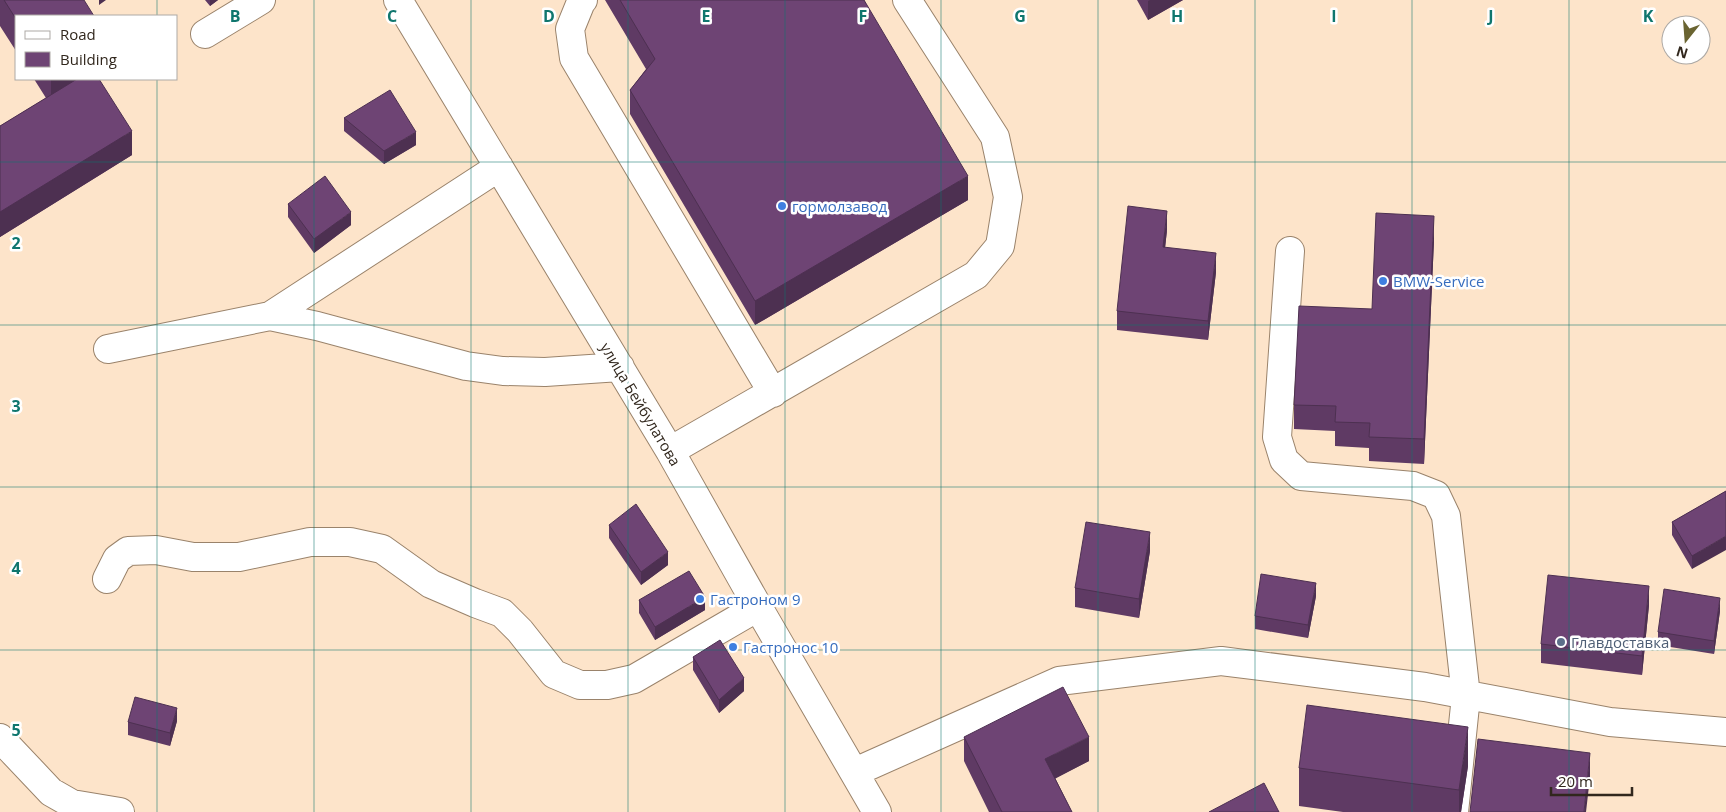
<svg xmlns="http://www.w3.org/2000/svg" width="1726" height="812" font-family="'Open Sans',sans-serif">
	<rect width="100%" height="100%" fill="#fde4ca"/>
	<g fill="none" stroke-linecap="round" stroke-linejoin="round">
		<defs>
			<path id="minor" d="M398,0L670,451L758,607L877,812
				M583,0L581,2L570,29L574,58L773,393
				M205,34L261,0
				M1290,251L1277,437L1284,460L1301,476L1413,486L1436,495L1446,516L1466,696L1454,812
				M270,316L499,167
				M108,349L270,316L317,326L466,366L503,371L545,372L620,367
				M670,451L976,275L1000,246L1008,197L995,137L907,0
				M107,579L117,559L128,551L156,550L193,557H239L310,542H350L382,549L431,584L475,603L502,613L520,631L554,674L580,685H607L634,679L758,607
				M0,738L51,792L72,804L120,812
				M855,772L1059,681L1221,661L1425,687L1610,722L1726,732"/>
		</defs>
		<use href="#minor" stroke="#9a836b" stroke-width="30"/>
		<use href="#minor" stroke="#fff" stroke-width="28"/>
	</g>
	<path fill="#5f3a64" d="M0,0H84L16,16V51L0,26Z
		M205,0H218L210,6Z
		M605,0H864L968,200L755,325L630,114V90L646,69Z
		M1137,0H1183L1148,20Z
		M34,79H99L132,155L0,237V126L46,98Z
		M344,118L416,145L384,164L344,131Z
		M288,204L351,225L314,253L288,217Z
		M1167,230L1165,248L1216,272L1208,340L1117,330V311Z
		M1434,240L1424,464L1369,461V448L1335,446V431L1294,429V405L1372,309Z
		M1726,491L1692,569L1672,535V522Z
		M609,525L668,565L641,585L609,538Z
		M1150,551L1139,618L1075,607V588Z
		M1316,596L1308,638L1255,629V616Z
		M639,600L705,610L655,640L639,613Z
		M1649,605L1642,675L1541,663V644Z
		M1720,611L1714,654L1658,645V632Z
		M693,657L744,691L719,713L693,670Z
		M177,721L170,746L128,735V722Z
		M964,737L1089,761L1055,778L1072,812H989L964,761Z
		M1468,766L1461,812H1343L1299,806V768Z"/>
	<path fill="#4d3051" d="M99,0H106L99,5Z
		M210,0H218L210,6Z
		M1150,0H1183L1148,20V1Z
		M51,79H90L51,104Z
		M132,131V155L0,237V212Z
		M416,132V145L384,164V151Z
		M968,176V200L755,325V301Z
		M1167,211V230L1163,266V247Z
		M351,212V225L314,253V239Z
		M1434,216V240L1424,464V439Z
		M1216,253V272L1208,340V321Z
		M1150,532V551L1139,618V599Z
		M1726,536V550L1692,569V556Z
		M668,552V565L641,585V572Z
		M1316,583V596L1308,638V625Z
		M1649,586V605L1642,675V656Z
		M705,597V610L655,640V627Z
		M1720,598V611L1714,654V641Z
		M744,678V691L719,713V700Z
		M177,708V721L170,746V733Z
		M1468,727V766L1461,812H1459V790Z
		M1089,737V761L1045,784V759Z
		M1590,753V777L1586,812H1584Z"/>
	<path fill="#6e4474" stroke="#4d3051" d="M4,0H84L94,16H16V19Z
		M620,0H864L968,176L755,301L630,90L655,59Z
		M77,79H99L132,131L0,212V126Z
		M390,90L416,132L384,151L344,118Z
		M325,176L351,212L314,239L288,204Z
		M1128,206L1167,211L1163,247L1216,253L1208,321L1117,311Z
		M1376,213L1434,216L1424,439L1369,437L1370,423L1335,422L1336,406L1294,405L1299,306L1372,309Z
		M1726,491V536L1692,556L1672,522Z
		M636,504L668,552L641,572L609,525Z
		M1086,522L1150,532L1139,599L1075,588Z
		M689,571L705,597L655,627L639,600Z
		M1261,574L1316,583L1308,625L1255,616Z
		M1548,575L1649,586L1642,656L1541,644Z
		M1664,589L1720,598L1714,641L1658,632Z
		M720,640L744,678L719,700L693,657Z
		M1063,687L1089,737L1045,759L1072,812H1002L964,737Z
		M135,697L177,708L170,733L128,722Z
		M1307,705L1468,727L1459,790L1299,768Z
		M1478,739L1590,753L1584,812H1470Z
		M1264,783L1279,812H1209Z"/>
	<path fill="none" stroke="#0f766e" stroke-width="1" stroke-opacity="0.55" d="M157,0V16M314,0V812M471,0V812M628,0V812M785,0V812M941,0V812M1098,0V812M1255,0V812M1412,0V812M1569,0V812M157,79V812M0,162H1726M0,325H1726M0,487H1726M0,650H1726"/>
	<g fill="#3f7fe0" stroke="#fff" stroke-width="2">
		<circle cx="782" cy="206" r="5"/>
		<circle cx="1383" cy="281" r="5"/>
		<circle cx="700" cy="599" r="5"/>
		<circle cx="733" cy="647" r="5"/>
	</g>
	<circle fill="#5c6f8a" stroke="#fff" stroke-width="2" cx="1561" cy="642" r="5"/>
	<g text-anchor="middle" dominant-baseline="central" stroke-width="5" stroke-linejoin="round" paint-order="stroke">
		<g font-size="15" fill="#366cbe" stroke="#fff" text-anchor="start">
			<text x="792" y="206">гормолзавод</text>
			<text x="1393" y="281">BMW-Service</text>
			<text x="710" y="599">Гастроном 9</text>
			<text x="743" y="647">Гастронос 10</text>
		</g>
		<g font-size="15" fill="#31271d" stroke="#fff">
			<text transform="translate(641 404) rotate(59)">улица Бейбулатова</text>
		</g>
		<g font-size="15" fill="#4e5e75" stroke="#fff" text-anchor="start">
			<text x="1571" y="642">Главдоставка</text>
		</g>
	</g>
	<g font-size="16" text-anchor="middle" font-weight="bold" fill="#0f766e" stroke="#fff" stroke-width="5" stroke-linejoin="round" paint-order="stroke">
		<text x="235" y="22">B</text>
		<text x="392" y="22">C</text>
		<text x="549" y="22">D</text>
		<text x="706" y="22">E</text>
		<text x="863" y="22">F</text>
		<text x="1020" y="22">G</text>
		<text x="1177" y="22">H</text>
		<text x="1334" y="22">I</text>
		<text x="1491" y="22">J</text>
		<text x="1648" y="22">K</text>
		<text x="16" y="249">2</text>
		<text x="16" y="412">3</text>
		<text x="16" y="574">4</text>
		<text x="16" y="736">5</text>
	</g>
	<rect x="15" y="15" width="162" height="65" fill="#ffffff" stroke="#ada9a5"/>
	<rect x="25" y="31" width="25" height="8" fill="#ffffff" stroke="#ada9a5"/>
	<text x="60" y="40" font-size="15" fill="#31271d">Road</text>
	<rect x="25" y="52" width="25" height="15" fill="#6e4474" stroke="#ada9a5"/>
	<text x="60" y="65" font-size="15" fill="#31271d">Building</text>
	<g transform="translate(1686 40) rotate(197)"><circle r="24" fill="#ffffff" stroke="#ada9a5"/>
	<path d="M0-4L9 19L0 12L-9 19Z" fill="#6a6431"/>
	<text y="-8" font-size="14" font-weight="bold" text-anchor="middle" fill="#31271d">N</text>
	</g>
	<path d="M1551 787v8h81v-8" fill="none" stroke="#31271d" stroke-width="2.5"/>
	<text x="1558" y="787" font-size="15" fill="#31271d" stroke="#ffffff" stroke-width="4" paint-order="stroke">20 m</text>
</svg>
